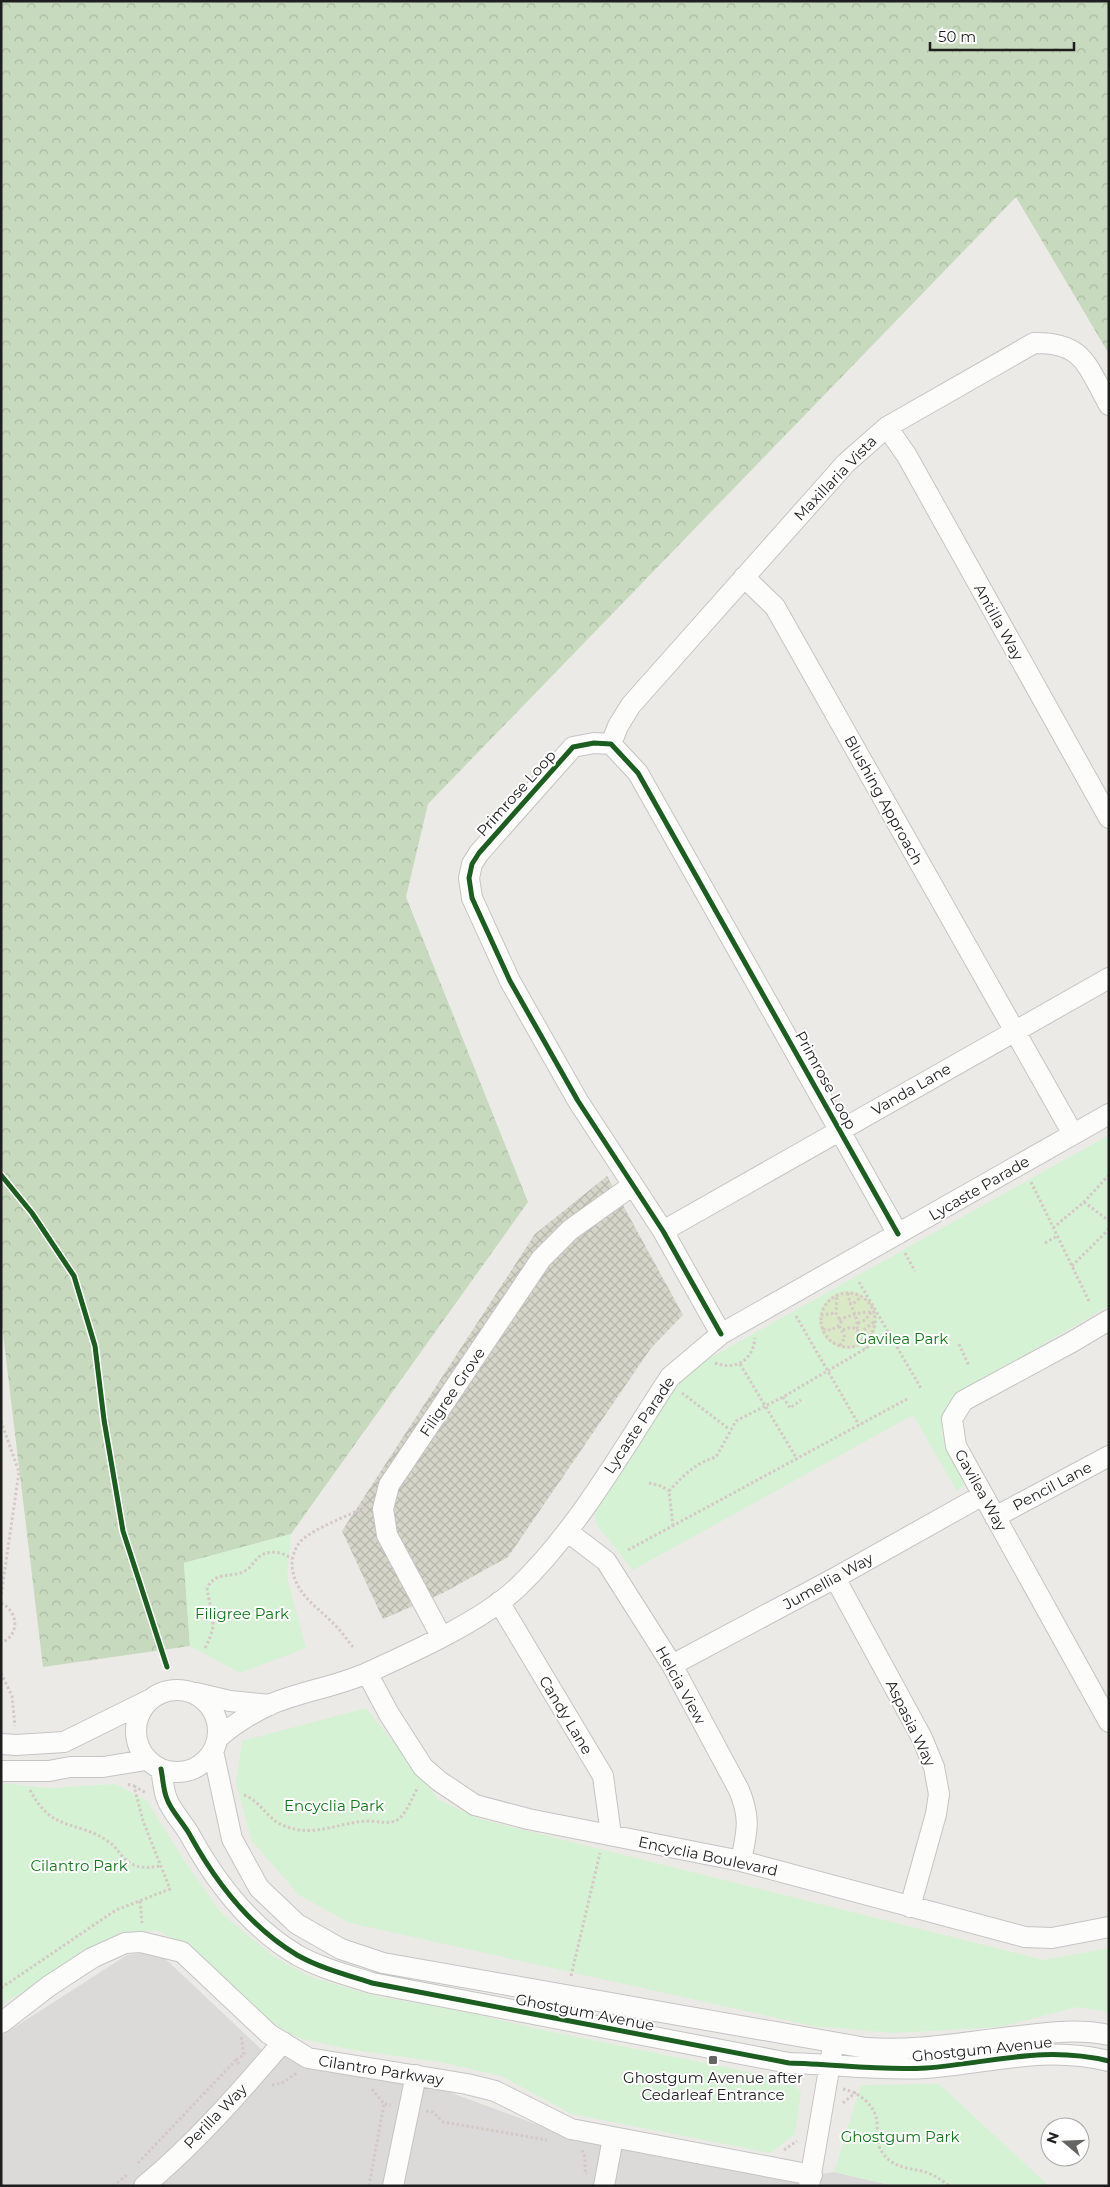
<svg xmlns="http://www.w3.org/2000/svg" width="1110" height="2187" font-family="Montserrat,sans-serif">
	<defs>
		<pattern id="construction-cross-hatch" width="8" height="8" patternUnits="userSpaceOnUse" patternTransform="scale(1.25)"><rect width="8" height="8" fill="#d5d5c9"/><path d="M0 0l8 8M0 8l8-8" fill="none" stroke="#b6b6ac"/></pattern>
		<pattern id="forest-crowns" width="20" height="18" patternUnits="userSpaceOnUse" patternTransform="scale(1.25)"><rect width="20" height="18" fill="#c7dabd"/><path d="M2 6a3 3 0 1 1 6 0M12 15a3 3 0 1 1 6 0" fill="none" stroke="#aabba2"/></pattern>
	</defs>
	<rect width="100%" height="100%" fill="#eceae7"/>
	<path fill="#dbdad8" d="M157,1951L262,2050L449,2092L574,2138L785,2180L834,2172L894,2186H1V2036L127,1955Z"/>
	<path fill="url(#construction-cross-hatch)" d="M607,1176L683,1315L651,1348L508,1557L443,1593L383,1619L342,1531L535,1234Z"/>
	<path fill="url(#forest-crowns)" d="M1,1H1109V354L1016,197L428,804L406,897L528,1202L291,1534L184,1563L190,1646L43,1667L1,1317Z"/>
	<path fill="#d5f2d4" d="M1109,1135V1306L952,1397L941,1433L966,1484L957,1491L913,1415L633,1570L596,1524L594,1508L663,1403L694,1367Z
		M291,1534L287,1577L306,1648L240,1673L190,1646L184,1563Z
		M366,1708L439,1800L480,1819L1044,1960L1109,1948V2012L1077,2007L1000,2027L894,2033L813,2026L350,1923L299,1895L252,1841L236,1783L242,1741Z
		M1,1783L48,1788L116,1784L147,1801L187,1865L222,1914L273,1956L308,1976L375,1996L475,2014L533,2028L789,2080L801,2092L795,2134L771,2153L572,2114L501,2076L440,2062L353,2050L299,2038L265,2019L190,1948L159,1931L121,1932L1,2005Z
		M939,2084L1049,2186H894L834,2172L861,2085Z"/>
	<path fill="#d9e9c6" d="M819 1320a29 29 0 1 1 58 0a29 29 0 1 1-58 0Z"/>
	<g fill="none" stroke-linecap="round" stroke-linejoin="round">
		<defs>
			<path id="minor" d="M887,427L907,456L1109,818
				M744,577L775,607L1073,1134
				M611,744L618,726L631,705L846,463L887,427L1034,343C1084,342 1087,366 1109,405
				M663,1231L1109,978
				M1109,1320L1072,1342L963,1401L952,1419L956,1446L1109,1722
				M721,1334L663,1231L578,1101L510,981L472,898L469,878L472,864L479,853L573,747L594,743L611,744L638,773L898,1234
				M995,1517L1109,1456
				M568,1532L606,1561L672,1665L739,1790C751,1819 747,1831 741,1861
				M835,1578L922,1738L934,1767L939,1794L936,1814L910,1907
				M499,1602L603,1776L611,1835
				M441,1636L387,1535L383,1509L389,1485L541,1259L570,1230L633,1185
				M672,1665L835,1578L983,1495
				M367,1673L389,1714L423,1767L439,1781L475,1805L528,1819L741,1861L1025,1937L1052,1938L1109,1927
				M136 1731a41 41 0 1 1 82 0a41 41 0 1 1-82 0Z
				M196,1693L230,1701L270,1705
				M218,1738C234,1724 250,1714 269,1705C301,1691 337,1687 369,1672C413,1652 482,1621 517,1588C578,1530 624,1447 670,1377L721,1334L1109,1114
				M1,1744L16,1745L64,1742L149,1700
				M213,1751L232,1839L259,1888L297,1924L341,1949L383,1963L866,2048C918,2052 970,2041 1021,2036C1050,2032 1080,2029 1109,2035
				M161,1769C163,1778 163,1790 167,1799C171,1811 185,1825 191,1837C217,1884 250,1927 297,1955C320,1968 347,1975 372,1983L789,2063C835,2064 880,2071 926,2068C992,2063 1042,2045 1109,2061
				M1,1771H49L70,1767H103L146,1760
				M1,2023L49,1986L92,1958L125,1943L141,1942L182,1952L269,2034L308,2058L467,2084L495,2091L571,2129L812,2175
				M144,2186C195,2144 240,2092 283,2042
				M393,2186L416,2075
				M604,2186L613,2138
				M809,2186L832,2052"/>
		</defs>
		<use href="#minor" stroke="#c5c4c3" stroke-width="22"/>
		<path stroke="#d5c8c6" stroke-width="3" stroke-dasharray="2.5 2.5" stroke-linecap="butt" d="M1031,1182L1089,1301
			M1084,1202L1109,1221
			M1053,1228L1084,1202L1109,1175
			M1045,1243L1057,1236
			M905,1253L915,1271
			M1072,1266L1109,1229
			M859,1282L922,1390
			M848,1293C849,1306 859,1317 857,1329
			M821 1320a27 27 0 1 1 54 0a27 27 0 1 1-54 0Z
			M849,1303L853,1304L861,1297
			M821,1315L836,1313
			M796,1316L859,1425
			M839,1320C848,1316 865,1310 874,1313
			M858,1323L865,1320L871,1312
			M839,1326L845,1337L840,1346
			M823,1329L831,1330L840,1325L841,1322L836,1313L837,1295
			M843,1330L851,1327L857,1329L865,1349
			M860,1333L875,1321
			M959,1344L969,1366
			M715,1363C736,1371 753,1360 755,1338
			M740,1364L797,1459
			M682,1393L729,1429
			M783,1397L790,1408L801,1400
			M1,1421L19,1472L1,1596
			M649,1483L661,1486L669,1491
			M673,1526L669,1491C683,1476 695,1463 716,1457L736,1421L783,1397L865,1349L888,1333
			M628,1550L907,1399
			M1,1603C19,1612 20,1635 1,1643
			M353,1647C347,1640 342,1632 336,1626C317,1606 292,1593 292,1562C293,1553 297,1544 304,1538C322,1525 346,1517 365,1507
			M205,1648C220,1620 210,1614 207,1587C219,1570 229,1579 245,1571C251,1568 254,1561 259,1557C268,1549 284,1552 292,1559
			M1,1673L12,1696L15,1726
			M134,1786L146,1793
			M30,1790C53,1834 77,1819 109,1842C118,1848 123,1861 134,1865C143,1869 152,1867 161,1866
			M244,1795C259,1800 267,1818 282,1825C314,1839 338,1822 368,1821C380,1821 392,1826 401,1817C408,1809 413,1796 418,1787
			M140,1901L142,1923
			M571,1976L600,1853
			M1,1988L116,1910L170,1889L143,1821L134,1786L126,1784
			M239,2064L236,2060L244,2055L241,2035
			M272,2085L282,2083L297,2073
			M372,2089L384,2104L391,2105
			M843,2089C858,2092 875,2104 877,2122C878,2133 875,2142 882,2152C892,2167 906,2168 922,2171C932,2174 941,2179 949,2186
			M843,2103L856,2092
			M426,2111L433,2112L443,2122L547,2140
			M582,2150L585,2157V2173L587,2174
			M784,2150L797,2141
			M138,2163L236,2060
			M113,2186L127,2175
			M369,2186L384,2104"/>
		<use href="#minor" stroke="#fcfcfb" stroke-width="20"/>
		<defs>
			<path id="cycleway" d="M1,1175L32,1213L74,1276L95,1346L104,1420L123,1531L167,1667
				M721,1334L663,1231L578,1101L510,981L472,898L469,878L472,864L479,853L573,747L594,743L611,744L638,773L898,1234
				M161,1769C163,1778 163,1790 167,1799C171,1811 185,1825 191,1837C217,1884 250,1927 297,1955C320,1968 347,1975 372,1983L789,2063C835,2064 880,2071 926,2068C992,2063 1042,2045 1109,2061"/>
		</defs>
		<use href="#cycleway" stroke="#fff" stroke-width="8"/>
		<use href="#cycleway" stroke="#1b5e20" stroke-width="5"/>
	</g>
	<rect fill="#666564" stroke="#fff" stroke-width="2" x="708" y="2055" width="10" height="10" rx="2.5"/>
	<g text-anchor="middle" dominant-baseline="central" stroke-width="4" stroke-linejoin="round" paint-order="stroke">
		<g font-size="15" fill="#1e1e1e" stroke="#fff">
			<text transform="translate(835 478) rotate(-46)">Maxillaria Vista</text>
			<text transform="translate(999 622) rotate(61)">Antilla Way</text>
			<text transform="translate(516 793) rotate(-48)">Primrose Loop</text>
			<text transform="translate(884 800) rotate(61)">Blushing Approach</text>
			<text transform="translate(826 1080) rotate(61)">Primrose Loop</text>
			<text transform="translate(911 1089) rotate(-30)">Vanda Lane</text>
			<text transform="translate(979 1188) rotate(-30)">Lycaste Parade</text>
			<text transform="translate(452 1392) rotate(-56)">Filigree Grove</text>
			<text transform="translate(639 1425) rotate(-56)">Lycaste Parade</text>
			<text transform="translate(1052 1486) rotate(-28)">Pencil Lane</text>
			<text transform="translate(981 1490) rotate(61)">Gavilea Way</text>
			<text transform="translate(828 1581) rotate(-29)">Jumellia Way</text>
			<text transform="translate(681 1685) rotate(61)">Helcia View</text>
			<text transform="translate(566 1715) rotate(59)">Candy Lane</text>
			<text transform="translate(911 1723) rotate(64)">Aspasia Way</text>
			<text transform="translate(708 1856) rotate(12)">Encyclia Boulevard</text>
			<text transform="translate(585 2012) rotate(11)">Ghostgum Avenue</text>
			<text transform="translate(982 2049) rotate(-6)">Ghostgum Avenue</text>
			<text transform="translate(381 2070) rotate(9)">Cilantro Parkway</text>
			<text transform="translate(215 2116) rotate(-46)">Perilla Way</text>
		</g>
		<g font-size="15" fill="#0e7916" stroke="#fff">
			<text x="902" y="1338">Gavilea Park</text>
			<text x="242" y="1613">Filigree Park</text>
			<text x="334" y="1805">Encyclia Park</text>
			<text x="79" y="1865">Cilantro Park</text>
			<text x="900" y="2136">Ghostgum Park</text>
		</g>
		<g font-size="15" fill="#1e1e1e" stroke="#fff">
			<text x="713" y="2077">Ghostgum Avenue after<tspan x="713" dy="17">Cedarleaf Entrance</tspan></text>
		</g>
	</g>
	<rect width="1110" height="2187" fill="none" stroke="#1e1e1e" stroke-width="5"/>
	<g transform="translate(1065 2142) rotate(289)"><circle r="24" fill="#ffffff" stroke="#a5a5a5"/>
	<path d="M0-4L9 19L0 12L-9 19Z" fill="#666564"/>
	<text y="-8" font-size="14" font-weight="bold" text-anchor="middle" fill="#1e1e1e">N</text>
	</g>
	<path d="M930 42v8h144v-8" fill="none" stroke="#1e1e1e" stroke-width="2.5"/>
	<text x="938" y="42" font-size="15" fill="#1e1e1e" stroke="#ffffff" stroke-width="4" paint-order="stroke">50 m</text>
</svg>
